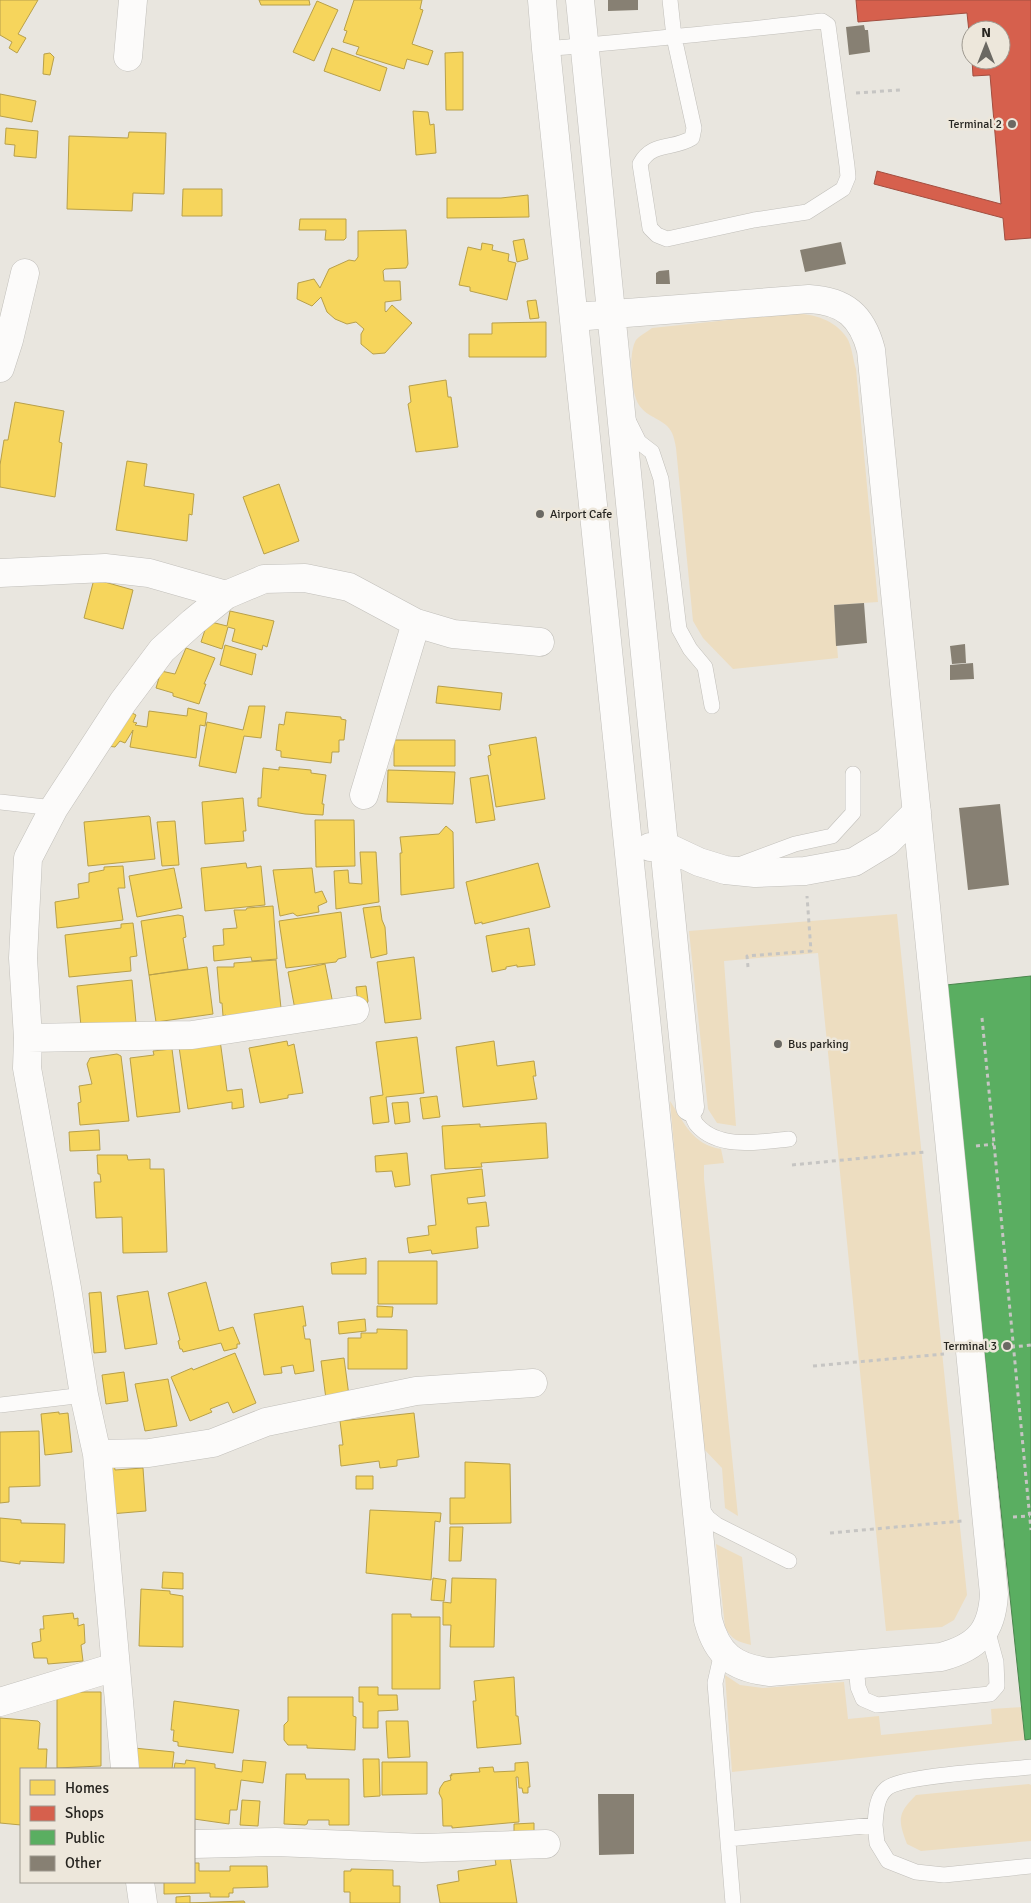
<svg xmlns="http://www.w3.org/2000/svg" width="1031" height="1903" font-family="Signika,sans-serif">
	<rect width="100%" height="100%" fill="#e9e6df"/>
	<path fill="#edddc0" d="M795,313C815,315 834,319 847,338C852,346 853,360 856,369L878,602L834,605L838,658L733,669L703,638L693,621L676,448C675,443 674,437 672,433C666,419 647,418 639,405C631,393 628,353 636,340C639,336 647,332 652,328Z
		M897,914L967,1595L954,1620L942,1627L886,1631L818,953L724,961L736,1126L717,1123L708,1109L689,931Z
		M670,1101C685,1124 692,1144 721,1149L724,1163L704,1165V1179L738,1516L725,1508L722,1468L701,1446Z
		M716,1544L742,1557L751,1645C738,1642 731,1639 725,1627Z
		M725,1675L740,1685L763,1688L844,1682L848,1719L879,1716L881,1735L992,1724L991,1709L1022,1707L1025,1740L732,1772Z
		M1029,1784L1031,1785V1841L921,1851L907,1844C898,1820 897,1814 916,1795Z"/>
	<path fill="#f6d55c" stroke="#b8a04a" d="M0,0H38L18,34L26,38L17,53L9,48L12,42L0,35Z
		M259,0H309L310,5H261Z
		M354,0H422L420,9L423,10L412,44L433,51L428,65L407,59L404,69L356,54L359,47L343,42L347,31L344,30Z
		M317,1L338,10L314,61L293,52Z
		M332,48L387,68L380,91L324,71Z
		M463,52V110H446L445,53Z
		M50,53L54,57L50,75L43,74L44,54Z
		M0,94L36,101L32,122L0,116Z
		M413,111L428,112L430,125L434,124L436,153L416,155Z
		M6,128L38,131L36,158L14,156L15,145L5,144Z
		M129,132L166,133L164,194L133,193L132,211L67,209L69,136L128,138Z
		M183,189H222V216H182Z
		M528,195L529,217L447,218V198H501Z
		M300,219H346V238L344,240H325L326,230H299Z
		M406,230L408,264L406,268L385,269L383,271L384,281H400L401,300L385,302V311L386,312L392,305L412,323L385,353L373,354L361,344V334L364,329L356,322L347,324L335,319L327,312L321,297L312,306L297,299L298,283L314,279L320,288L329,269L349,260L355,261L358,257V231Z
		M524,239L528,259L517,262L513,241Z
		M482,243L493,245L492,250L509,254L508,261L516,263L507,300L470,291V287L459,285L468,247L481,250Z
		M536,300L539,318L530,319L527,301Z
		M546,322V357H469V334H492V323Z
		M446,380L448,397H451L458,447L416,452L408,404L411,402L409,386Z
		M15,402L64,411L59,442L62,443L55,497L0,487V465L4,440H8Z
		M127,461L147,464L144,486L194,494L192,515L189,514L187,541L116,530Z
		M279,484L299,541L264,554L243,497Z
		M94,579L133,590L123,629L84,618Z
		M230,611L274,621L267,647L263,645L262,650L232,641L235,629L228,627L222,649L201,642L207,624L211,622L227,626Z
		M225,645L256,654L252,675L220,665Z
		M186,648L215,658L204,684H206L199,704L173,696V693L156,688L161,671L175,674Z
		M438,686L502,693L500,710L436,703Z
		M249,706H265L261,738L244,736L236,773L199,766L207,722L243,730Z
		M188,708L207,713L205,726L200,725L196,758L130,747L133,730L125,743L120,741L115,747L99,745L126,710L136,715L133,722L137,723L135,725L147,727L149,711L187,716Z
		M286,712L341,717V719L346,720L344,740H339V752H332L331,763L281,757V751L276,750L279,724L284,725Z
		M536,737L545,799L496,807L488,756L491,755L489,745Z
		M394,740H455V766H394Z
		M279,767L311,770V773L326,775L322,804H324L323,815L305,814L258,806V798H261L263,768L279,770Z
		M388,770L455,772L453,804L387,802Z
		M488,775L495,820L476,823L470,778Z
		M243,798L246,831H243L244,841L205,844L202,802Z
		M149,816L150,817L155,859L88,866L84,822Z
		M315,820H354L355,866L316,867Z
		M175,821L179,865L162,866L157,822Z
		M446,826L453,832L454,888L401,895L400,853H402L400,837L439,834Z
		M360,852H376L379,902L336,909L334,871L348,870L349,883L362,884Z
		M246,863L247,868L261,866L265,905L205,911L201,868Z
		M538,863L550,907L482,924V922L475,924L466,882Z
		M123,866L125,888H118L123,920L57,928L55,902L79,898L78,884L89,882V873L104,870V867Z
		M174,868L182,908L137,917L129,876Z
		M312,868L315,893L322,891L327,902L318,906L319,912L297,916L293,913L280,916L273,870Z
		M273,906L277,959L252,961L251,957L214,961L213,946L224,945L223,929L237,928L234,910H246L247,908Z
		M380,906L382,920L385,927L387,954L371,958L363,908Z
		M341,912L346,957L338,959L336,962L286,968L279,921Z
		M178,915L183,916L186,937L183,938L188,969L149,975L141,921Z
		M133,923L137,956L130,957L131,971L69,977L65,935L121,928V924Z
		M529,928L535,965L517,967V965L506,967V969L492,972L486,936Z
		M414,957L421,1019L385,1023L377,962Z
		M276,960L281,1008L227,1019L226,1015L223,1016L222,1003H220L217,967H234V963Z
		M325,964L333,1004L296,1015L288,972Z
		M207,967L213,1014L156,1022L149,975Z
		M132,980L136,1023L81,1026L77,986Z
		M366,986L368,1001L367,1004L363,1005L358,1003L356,987Z
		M417,1037L424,1093L386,1097L389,1122L373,1124L370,1097L383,1095L376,1042Z
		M220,1040L227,1091L242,1089L244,1107L232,1109V1102L188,1109L179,1047Z
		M287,1041L288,1046L294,1044L303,1093L288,1095V1098L260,1103L249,1048Z
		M494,1041L497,1066L534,1061L536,1076H533L537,1099L463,1107L456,1047Z
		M172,1049L180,1112L137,1117L130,1058L154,1055L153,1051Z
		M117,1054L121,1056L129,1121L80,1125L78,1103L81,1102L79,1086L92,1084L87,1064L90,1058Z
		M437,1096L440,1117L423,1119L420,1098Z
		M408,1102L410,1122L395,1124L392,1103Z
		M540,1123H546L548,1158L481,1163L482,1167L445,1169L442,1126L480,1124V1127Z
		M99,1130L100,1150L70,1151L69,1132Z
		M407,1153L410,1185L395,1187L392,1171L376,1172L375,1156Z
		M97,1155H127L128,1160L150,1159V1169H164L167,1252L123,1253L122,1217L96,1218L94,1182H101L100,1174H98Z
		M482,1169L485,1196L467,1198L468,1204L486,1202L489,1226L476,1227L478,1248L432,1254L431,1250L409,1253L407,1238L429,1235L428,1226L436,1225L431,1175Z
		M366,1258V1274H332L331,1263Z
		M378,1261H437V1304H378Z
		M206,1282L219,1331L233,1327L240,1344H237V1348L224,1351L221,1343L183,1352L182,1349H180L178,1341L180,1340L168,1293Z
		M148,1291L157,1344L125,1349L117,1296Z
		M101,1292L106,1352L94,1353L89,1293Z
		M303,1306L306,1326H303L305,1339H310L314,1371L295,1374L293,1365L281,1367L282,1373L264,1375L254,1314Z
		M377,1306L393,1307L392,1317H377Z
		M365,1319L366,1331L339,1334L338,1322Z
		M377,1329L407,1330V1369H348V1338H361V1333H377Z
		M235,1353L256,1403L233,1413L228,1402L210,1409L212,1412L190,1421L171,1377L192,1368L193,1370Z
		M344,1358L349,1396L326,1399L321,1361Z
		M124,1372L128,1401L106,1404L102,1375Z
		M168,1379L177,1426L145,1431L135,1384Z
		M59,1412V1414L68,1413L72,1452L45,1455L41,1414Z
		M414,1413L419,1457L397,1460V1466L380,1468L379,1461L341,1466L339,1445H343L340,1421Z
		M39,1431L40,1486L9,1487V1502L0,1503V1432Z
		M113,1456L115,1470L143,1468L146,1511L110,1514L99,1457Z
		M465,1462L510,1464L511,1523L450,1524V1498H465Z
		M356,1476H373V1489H356Z
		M370,1510L441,1513L440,1522L435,1521L431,1580L366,1573Z
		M0,1518L21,1520V1523L65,1524L64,1563L20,1561V1564L0,1561Z
		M450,1527H463L461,1561H449Z
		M163,1572L183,1573V1589L162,1588Z
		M433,1578L446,1580L444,1601L431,1600Z
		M452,1578L496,1579L494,1647H450L451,1625H443V1602L451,1603Z
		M141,1589L170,1591V1594L183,1596V1647L139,1646Z
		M73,1613L74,1619L78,1618V1626L84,1624L85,1643L81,1645L83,1661L48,1664L47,1658H34L32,1643L41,1641L40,1629H44L43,1616Z
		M392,1614H411V1617H440V1689H392Z
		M514,1677L516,1716H518L521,1744L477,1748L473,1701H476L474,1681Z
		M359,1687H378V1695H397L398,1710L378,1711V1728H363V1702H359Z
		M57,1692H101V1766L57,1768Z
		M288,1697H353V1716L356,1717L355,1750L307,1748V1745H288L284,1740V1725L288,1721Z
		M174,1701L239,1710L233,1753L178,1746V1742L173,1741L174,1730H171Z
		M0,1718L38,1721L40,1723L38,1749H47L46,1769H21V1825L0,1823Z
		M386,1721H408L410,1757L388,1758Z
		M134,1748L174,1752L172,1769H132Z
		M363,1759H379L380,1796L364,1797Z
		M186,1760L215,1764V1768L242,1772L243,1760L266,1762L263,1783L241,1780L237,1810H230L229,1824L194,1819V1769H174L175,1763L185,1764Z
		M382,1762H427V1794L382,1795Z
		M528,1762L530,1787H528V1793H523L522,1788H519L518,1777H516L519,1822L452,1828V1826H443L442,1799L439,1793L440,1788L444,1782L451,1780L450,1775L452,1776L451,1774L480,1772L479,1768L493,1767L494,1772L515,1771V1763Z
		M286,1774H305L306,1779H349V1825H329V1820H308L307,1824L305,1825L284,1824Z
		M242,1800L260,1801L258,1826L240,1825Z
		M534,1823V1838H514V1824Z
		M510,1857L517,1903H440L437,1885L459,1881L458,1871L496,1865L495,1859Z
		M194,1863H199V1871H230V1866H267L268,1887L233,1888V1893H229V1897H210V1893L164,1894V1882H194Z
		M351,1869L393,1870V1886H400V1903H350V1892H344V1871H351Z
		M190,1896V1903L244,1901L245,1903H176V1897Z"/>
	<path fill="#d6604d" stroke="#a24e40" d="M856,0H1031V238L1005,240L1003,218L874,184L877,171L1001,204L990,75L973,76L972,60H1001V30H971V51L967,13L858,22Z"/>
	<path fill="#5aae61" stroke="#4b854e" d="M1031,976V1739L1025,1740L946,985Z"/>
	<path fill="#878073" d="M608,0H638V10L608,11Z
		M864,25L865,30H868L870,52L849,55L846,27Z
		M841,242L846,264L805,272L800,250Z
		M669,270L670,284H656V273L659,271Z
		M864,603L867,643L836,646L834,605Z
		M965,644L966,663L952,664L950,646Z
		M973,663L974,679L950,680V665Z
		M1000,804L1009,885L968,890L959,808Z
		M598,1794H634V1854L599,1855Z"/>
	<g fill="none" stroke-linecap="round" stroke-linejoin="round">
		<defs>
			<path id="lane" d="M546,49C638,40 730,32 822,21L828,25L847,166L848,177L843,189L807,212L754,220L667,239L657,235L650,228L640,164C652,141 673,150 692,138L694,128L674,37L670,0
				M628,420L639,442L652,452L661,479L679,629L690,649L705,667L712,706
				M0,802L54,808
				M736,866L795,844L832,836L853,813V774
				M690,1107C692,1113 693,1121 697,1125C719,1150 760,1142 789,1139
				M0,1405L84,1395
				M700,1507L708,1518L717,1525L789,1561
				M722,1652L715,1683L733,1903
				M856,1664L858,1687L863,1699L877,1705L990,1694L997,1686L996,1662L987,1629
				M875,1825C876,1813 876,1798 886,1789C900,1775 1006,1770 1031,1767
				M728,1839L875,1825L877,1843L888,1861L916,1872L944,1875L1031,1866"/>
			<path id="street" d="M542,0L546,49L708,1620C717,1655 734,1668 770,1672L941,1657C978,1647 992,1631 994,1594L871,350C862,316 845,301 809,299L574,317
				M580,0L690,1107
				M128,57L133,0
				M0,368L9,340L25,273
				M0,573L105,568L149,573L226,595
				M364,795L416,623
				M650,847L665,846L699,862L725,870L755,873L805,871L854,862L887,842L917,812
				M28,1038L192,1035L355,1010
				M97,1454L149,1453L213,1443L266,1422L416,1391L533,1383
				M0,1702L115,1667
				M125,1769L97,1454L84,1395L67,1288L27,1068L28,1038L23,958L28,858L54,808L123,702L162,650L193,622L226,595L264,579L305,578L349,587L416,623L453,634L540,642
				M194,1844L276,1842L422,1848L546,1844
				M140,1882L143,1903"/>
		</defs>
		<use href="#lane" stroke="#c1bfba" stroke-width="16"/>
		<use href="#street" stroke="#c1bfba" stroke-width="29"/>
		<path stroke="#c6c5c3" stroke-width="3" stroke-dasharray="4 4" stroke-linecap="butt" d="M856,93L900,90
			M748,967L747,956L811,951L807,896
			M982,1018L1031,1530
			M976,1146L994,1144
			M792,1165L925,1152
			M995,1349L1031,1345
			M813,1366L944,1354
			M1013,1517L1030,1516
			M830,1533L962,1521"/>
		<use href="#lane" stroke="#fcfbfa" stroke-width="15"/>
		<use href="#street" stroke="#fcfbfa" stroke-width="28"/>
	</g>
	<g fill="#6b6963" stroke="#ede7db" stroke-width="2">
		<circle cx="1012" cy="124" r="5"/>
		<circle cx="540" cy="514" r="5"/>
		<circle cx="778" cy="1044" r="5"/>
		<circle cx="1007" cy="1346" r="5"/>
	</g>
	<g text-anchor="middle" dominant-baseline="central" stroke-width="5" stroke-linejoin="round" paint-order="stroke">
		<g font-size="12" fill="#272520" stroke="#ede7db" text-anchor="end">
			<text x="1002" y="124">Terminal 2</text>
			<text x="550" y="514" text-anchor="start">Airport Cafe</text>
			<text x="788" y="1044" text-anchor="start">Bus parking</text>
			<text x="997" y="1346">Terminal 3</text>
		</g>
	</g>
	<rect x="20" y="1768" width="175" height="115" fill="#ede7db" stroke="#9e9990"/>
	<rect x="30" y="1780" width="25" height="15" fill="#f6d55c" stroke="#9e9990"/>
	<text x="65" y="1793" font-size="15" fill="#272520">Homes</text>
	<rect x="30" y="1806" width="25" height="15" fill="#d6604d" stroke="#9e9990"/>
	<text x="65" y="1818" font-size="15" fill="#272520">Shops</text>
	<rect x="30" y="1830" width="25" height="15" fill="#5aae61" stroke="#9e9990"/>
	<text x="65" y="1843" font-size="15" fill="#272520">Public</text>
	<rect x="30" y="1856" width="25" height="15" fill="#878073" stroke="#9e9990"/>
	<text x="65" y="1868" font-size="15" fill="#272520">Other</text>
	<g transform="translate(986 45)"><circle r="24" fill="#ede7db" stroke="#9e9990"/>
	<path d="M0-4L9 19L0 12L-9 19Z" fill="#6b6963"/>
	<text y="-8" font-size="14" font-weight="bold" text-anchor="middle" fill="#272520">N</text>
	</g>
</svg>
